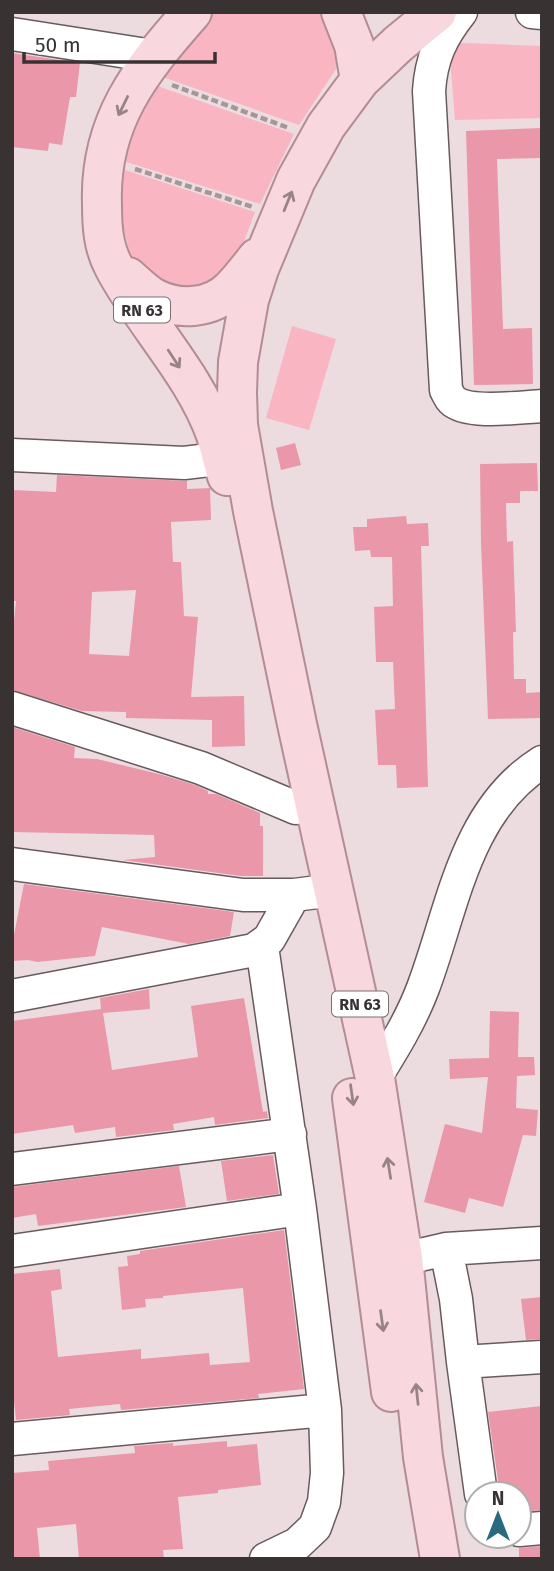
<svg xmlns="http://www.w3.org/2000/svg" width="554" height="1571" font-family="'Fira Sans',sans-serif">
	<rect width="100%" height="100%" fill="#ecdcdf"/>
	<path fill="#fab5c3" d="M212,12H329L340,52L338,66L299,125L157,75Z
		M464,43L542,46V118L455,120L450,58L457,44Z
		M149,83L294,134L260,204L120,160Z
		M119,168L255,212L236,263L202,288L173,289L135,265L129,251L120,213Z
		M292,326L336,339L309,430L266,418Z"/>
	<path fill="#ea97a9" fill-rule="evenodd" d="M12,53L80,63L76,97H70L62,145L49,143L48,151L12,147Z
		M542,128V158L497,159L503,329L532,328L533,384L474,385L466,131Z
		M295,443L301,465L281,470L276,448Z
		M537,463L538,491H520V503H506L507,542L513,541L516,632H513L514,679H526V693L542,692V718L488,719L481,543L480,464Z
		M57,475L187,481V489L210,488L211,520L171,522L173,562H181L184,616L198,617L191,697L244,696L245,746L212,747V720L126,718V712L82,711L12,690V640L16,601H12V490L56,492ZM136,590L129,656L89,654L92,592Z
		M406,516L407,524L428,523L429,546H421L428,787L397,788L396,765H378L375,710L395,709L393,662H376L374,607L393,606L392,557H371L370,550L355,551L353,527H367V519Z
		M12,727L75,747L74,758L97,759L159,774L195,785L208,791V794H216L260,813V826H263V876H241L123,860L155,857L154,835L12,832Z
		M24,884L234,912L230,936L189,944L102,927L95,956L37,962L28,960L12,961V945Z
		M149,989L150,1009L103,1013L112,1070L198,1057L191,1006L244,998L263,1112L267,1111L268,1118L215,1125L214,1117L173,1124L174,1130L116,1137L115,1127L75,1133L73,1125L12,1134V1021L101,1009L100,998Z
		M490,1011L519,1012L518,1057H534L535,1075L517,1076L516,1108L538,1110L536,1136L523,1135L503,1207L469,1198L465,1213L424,1202L445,1124L482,1133L488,1077L450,1079L449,1059L489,1058Z
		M273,1155L279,1194L227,1201L221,1161Z
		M179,1166L186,1207L38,1226L36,1214L12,1218V1187Z
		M284,1230L304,1389L258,1394L259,1398L121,1410L120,1404L69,1409L70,1415L16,1420L12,1382V1274L60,1269L62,1289L51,1291L58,1357L141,1349V1359L209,1353L210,1365L250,1362L243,1288L163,1296V1298L145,1299L146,1307L122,1310L118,1267L128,1266L127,1256L140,1254V1251Z
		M542,1297V1339L526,1340L521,1299Z
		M542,1406V1510L519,1512V1494H500L488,1412Z
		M227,1441V1447L257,1444L261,1485L218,1490V1493L178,1497L183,1549L163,1550L164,1559H79L76,1524L37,1528L40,1559H12V1473L49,1470L48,1461L135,1453L134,1446L173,1443V1446Z
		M542,1546V1559H519V1548Z"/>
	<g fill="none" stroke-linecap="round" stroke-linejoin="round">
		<defs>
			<path id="minor" d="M461,12C441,37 431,59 429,91L446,390C448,393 449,397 452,400C468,415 520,407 542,406
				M532,12L542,13
				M12,34L153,56
				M12,455L184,463L243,456
				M12,708L201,768L296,808
				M12,864L243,895H294L334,890
				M262,946L300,1209L325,1410L327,1473L324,1502L315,1527L297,1544L266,1559
				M12,996L254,950L269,939L294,895
				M375,1078C393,1049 411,1020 423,988C453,909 464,811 542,762
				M12,1169L290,1134
				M446,1249L456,1299L463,1362
				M12,1251L300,1209
				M381,1264L446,1249L542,1243
				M12,1439L325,1410
				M481,1494L463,1362L542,1357
				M519,1530L542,1528"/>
			<path id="major" d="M192,12C140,71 99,122 102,204C102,226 103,247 114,267C144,324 194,373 216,435C220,449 223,463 227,476
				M341,12L354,45L360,80
				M437,12L398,44L360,80L326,126L296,180L259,269L249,300L238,362L237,393L238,425L253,511L297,724L375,1078L403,1258L423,1457L440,1559
				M128,277C136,284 145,293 154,298C179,311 212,309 232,288C241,279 249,268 257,258
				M352,1098L391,1392"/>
		</defs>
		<use href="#minor" stroke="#685b5d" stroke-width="35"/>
		<use href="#major" stroke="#b38c94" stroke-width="42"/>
		<path stroke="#a39799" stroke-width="4.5" stroke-dasharray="7 3.5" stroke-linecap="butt" d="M172,85L289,128
			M135,169L253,207"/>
		<use href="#minor" stroke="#fff" stroke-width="32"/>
		<use href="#major" stroke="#f9d7de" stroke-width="38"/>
	</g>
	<defs><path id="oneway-shaft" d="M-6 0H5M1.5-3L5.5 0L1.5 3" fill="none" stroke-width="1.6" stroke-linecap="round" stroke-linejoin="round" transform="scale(1.75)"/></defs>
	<g stroke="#988488">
		<use href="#oneway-shaft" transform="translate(123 106) rotate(116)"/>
		<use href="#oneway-shaft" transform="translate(288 201) rotate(-68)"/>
		<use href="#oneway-shaft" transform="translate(174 359) rotate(57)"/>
		<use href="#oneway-shaft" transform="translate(352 1095) rotate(82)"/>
		<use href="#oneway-shaft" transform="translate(389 1168) rotate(-99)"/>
		<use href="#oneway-shaft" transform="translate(382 1321) rotate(82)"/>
		<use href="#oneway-shaft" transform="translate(417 1394) rotate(-96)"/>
	</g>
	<g text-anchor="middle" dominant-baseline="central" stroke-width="6" stroke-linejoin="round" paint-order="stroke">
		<g fill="#fff" stroke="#747070" stroke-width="2">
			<rect x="114" y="297.5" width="56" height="25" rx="5"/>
			<rect x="332" y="991.5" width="56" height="25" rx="5"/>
		</g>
		<g font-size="16" font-weight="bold" fill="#383233">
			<text x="142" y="310">RN 63</text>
			<text x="360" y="1004">RN 63</text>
		</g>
	</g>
	<rect width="554" height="1571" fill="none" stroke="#383233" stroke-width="28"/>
	<g transform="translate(498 1515)"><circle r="33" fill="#ffffff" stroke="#afadad" stroke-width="2"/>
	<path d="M0-5L12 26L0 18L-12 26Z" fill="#296a7e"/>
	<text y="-10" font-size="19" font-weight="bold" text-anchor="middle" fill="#383233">N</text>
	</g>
	<path d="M24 52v10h191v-10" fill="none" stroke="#383233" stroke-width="3.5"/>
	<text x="35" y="52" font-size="21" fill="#383233" stroke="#ffffff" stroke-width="5" paint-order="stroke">50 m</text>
</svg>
